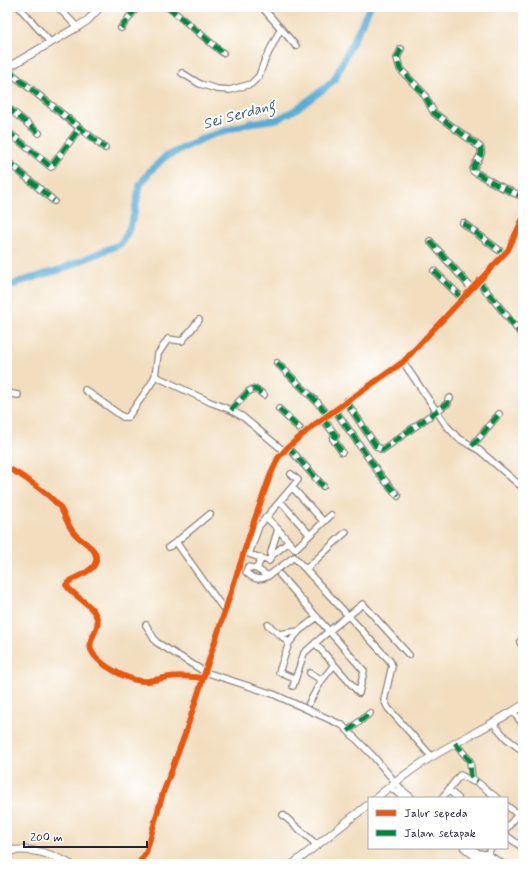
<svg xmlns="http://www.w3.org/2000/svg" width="530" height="871" font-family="Mynerve,sans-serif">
	<rect width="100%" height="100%" fill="#fff"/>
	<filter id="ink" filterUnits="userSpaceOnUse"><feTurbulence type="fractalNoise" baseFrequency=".025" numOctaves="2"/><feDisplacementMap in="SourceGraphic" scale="8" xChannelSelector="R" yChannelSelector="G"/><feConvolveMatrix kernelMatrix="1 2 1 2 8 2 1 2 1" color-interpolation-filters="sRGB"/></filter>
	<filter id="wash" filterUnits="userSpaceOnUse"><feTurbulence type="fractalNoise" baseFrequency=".012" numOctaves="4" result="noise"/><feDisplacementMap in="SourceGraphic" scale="16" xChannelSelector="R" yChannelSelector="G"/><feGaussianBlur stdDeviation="0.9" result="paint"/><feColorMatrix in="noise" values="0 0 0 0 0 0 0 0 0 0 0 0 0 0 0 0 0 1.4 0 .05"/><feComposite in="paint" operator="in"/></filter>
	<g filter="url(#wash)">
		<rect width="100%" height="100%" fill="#f2debf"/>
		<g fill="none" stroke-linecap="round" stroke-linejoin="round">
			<path stroke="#5aacd5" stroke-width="7" d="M7,288L19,282L62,269L120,244L127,234L134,215L140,185L150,171L165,157L206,137L250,123L278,119L295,110L325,88L334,80L370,7"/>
		</g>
	</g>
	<g filter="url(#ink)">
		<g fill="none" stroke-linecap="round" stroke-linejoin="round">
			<defs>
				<path id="minor" d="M19,7L51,43
					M58,7L77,27
					M168,7L223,53
					M262,7L296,46
					M121,28L137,7
					M401,49L397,58L400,69L424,94L434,113L480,147C485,156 473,163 473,171L497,185L523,197
					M7,70L105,148
					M182,73L200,84L217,89L230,90L251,84L259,76L264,62L281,28
					M7,107L39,133
					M7,131L51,167L79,129
					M7,161L54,201
					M463,223L504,254
					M430,241L472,289
					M434,271L463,299
					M479,282L523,336
					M403,362L446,425L458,438L479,450L523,488
					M277,363L317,402L328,415
					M155,376L210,402L231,410L243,417L284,451
					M85,390L123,417H128L151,384L155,376L158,354L168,339L182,341L199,320
					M7,393L18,395
					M346,401L376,446L382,450L448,403V399L450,398
					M279,409L304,433
					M231,410L248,392L253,389L257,390L264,395
					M335,410L381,476L398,496
					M323,419L336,436L333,439L342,452
					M472,446L499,414
					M288,447L323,486
					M7,468C20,473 50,495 59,506C65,514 67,525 74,533C81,542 98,547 96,561C93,574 73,575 66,585C74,597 92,603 97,618C101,629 87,639 91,650C97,664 127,680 142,681C151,682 160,678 169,677C180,675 191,677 203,678
					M292,487L323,521
					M280,501L309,534
					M210,514L176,542L225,611
					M289,542L295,549L331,515
					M169,547L176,542
					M271,556L289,542L278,529
					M261,558L269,561L271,556V552L278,529L266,517
					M257,569L261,558L249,554L259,526L298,480L291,474
					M306,569L346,532
					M280,575L364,671L359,693
					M268,576L257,569L248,567L246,572C252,579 260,581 268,576L294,557L390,661L392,666L384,700L388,708L432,757
					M146,625L156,642L205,672L273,694L342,725L373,756L402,790L412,798
					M268,625L279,634L299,631
					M279,634L289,643
					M523,637L520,642L523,648
					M315,643L359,693
					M310,673L322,680
					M295,679L279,672L289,643L299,631L317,617
					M293,686L304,653L329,631L363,604L409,655
					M309,703L322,680L334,665
					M513,711L523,725
					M493,723L506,738L523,751
					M348,731L370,713
					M455,743L470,761L472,778L497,798
					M390,787L404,798
					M448,790L458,798
					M442,798L460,775L474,782
					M507,806L523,818
					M283,815L317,845
					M507,828L518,814
					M507,836L523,848
					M464,848L474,856L488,859L496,864
					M471,848L479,853L489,855L503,864
					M138,864L146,853L163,793L185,734L254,521L270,476L278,458L288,447L314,425L403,362L508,250L523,218
					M485,864V858L491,848"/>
				<path id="major" d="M7,68L79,26L88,20L100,7
					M376,798C394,783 413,768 433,756C462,738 494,724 523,705
					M7,851C33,848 47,852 70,864
					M293,864L369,804"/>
			</defs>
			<use href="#minor" stroke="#8a807d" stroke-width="8"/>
			<use href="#major" stroke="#8a807d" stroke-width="9"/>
			<use href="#minor" stroke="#fff" stroke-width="5.5"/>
			<use href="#major" stroke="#fff" stroke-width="7"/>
			<path stroke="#00873e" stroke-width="5" stroke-dasharray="10 5" stroke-linecap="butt" d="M168,7L223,53
				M121,28L137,7
				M401,49L397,58L400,69L424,94L434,113L480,147C485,156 473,163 473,171L497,185L523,197
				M7,70L105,148
				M7,107L39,133
				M7,131L51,167L79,129
				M7,161L54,201
				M463,223L504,254
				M430,241L472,289
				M434,271L463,299
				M479,282L523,336
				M277,363L317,402L328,415
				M346,401L376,446L382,450L448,403V399L450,398
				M279,409L304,433
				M231,410L248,392L253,389L257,390L264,395
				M335,410L381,476L398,496
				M323,419L336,436L333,439L342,452
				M472,446L499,414
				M288,447L323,486
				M348,731L370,713
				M455,743L470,761L471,776L477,782"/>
			<defs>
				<path id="cycleway" d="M7,468C20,473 50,495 59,506C65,514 67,525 74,533C81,542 98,547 96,561C93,574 73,575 66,585C74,597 92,603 97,618C101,629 87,639 91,650C97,664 127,680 142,681C151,682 160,678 169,677C180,675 191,677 203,678
					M138,864L146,853L163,793L185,734L254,521L270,476L278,458L288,447L314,425L403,362L508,250L523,218"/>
			</defs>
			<use href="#cycleway" stroke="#fff" stroke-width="8"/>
			<use href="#cycleway" stroke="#e8590c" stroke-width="6"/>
		</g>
	</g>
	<g text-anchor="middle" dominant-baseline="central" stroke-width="4" stroke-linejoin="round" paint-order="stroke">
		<g font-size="15" font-style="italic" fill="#3b6080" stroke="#fff">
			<text transform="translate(239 115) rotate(-16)">Sei Serdang</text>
		</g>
	</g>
	<rect width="530" height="871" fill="none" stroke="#fff" stroke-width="24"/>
	<rect x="368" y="797" width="140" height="52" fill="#ffffff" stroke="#a7a7b1"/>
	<rect x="376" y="810" width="20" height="6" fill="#e8590c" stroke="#a7a7b1"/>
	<text x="404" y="817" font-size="12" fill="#22223b">Jalur sepeda</text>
	<rect x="376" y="830" width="20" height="6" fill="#00873e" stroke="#a7a7b1"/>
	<text x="404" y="837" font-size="12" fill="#22223b">Jalan setapak</text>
	<path d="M24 841v6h123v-6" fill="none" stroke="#22223b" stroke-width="2"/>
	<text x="30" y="841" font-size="12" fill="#22223b" stroke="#ffffff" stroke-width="3" paint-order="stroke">200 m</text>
</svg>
